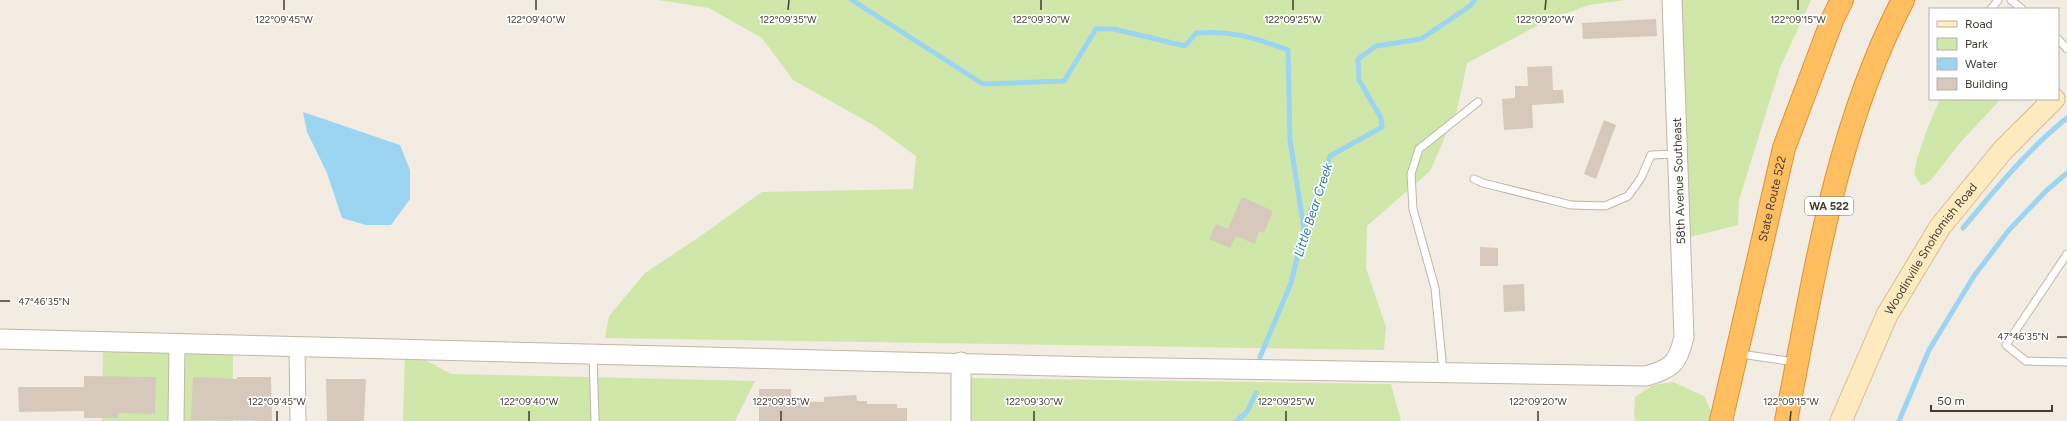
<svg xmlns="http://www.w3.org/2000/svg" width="2067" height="421" font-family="Figtree,sans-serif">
	<rect width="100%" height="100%" fill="#f2ece3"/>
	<path fill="#d0e7aa" d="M658,0H1624L1589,5L1548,20L1467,63L1457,110L1430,171L1367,226L1366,268L1386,327L1384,350L605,338L609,316L645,273L702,235L762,192L913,189L916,156L875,126L793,80L762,38L709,8Z
		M1680,0H1811L1780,68L1739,200L1738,225L1690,237Z
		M1940,99H2001L1959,144L1931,180L1926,184L1921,185L1914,174C1919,147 1929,124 1940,99Z
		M103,343L233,345V421H102Z
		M405,349L451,374L755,381L735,421H403Z
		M970,378L1391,384L1401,421H970Z
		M1673,382L1704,396L1713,415L1711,421H1636L1634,416L1635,397L1653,385Z"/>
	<path fill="#9cd5f1" d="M303,112L400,145L410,170V199L391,225H366L342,218L327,173L307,132Z"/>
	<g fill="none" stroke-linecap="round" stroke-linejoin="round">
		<path stroke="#9cd5f1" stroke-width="5" d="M852,0L983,84L1064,81L1096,29H1114L1185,46L1196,33C1232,30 1255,38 1288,50L1290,140L1304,229
			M1963,228C1996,189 2027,150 2067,118
			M1260,357L1291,283L1304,229L1330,156L1382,127L1381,118L1359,80L1358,59L1376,46L1421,39L1470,6L1475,0
			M1236,421L1247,412L1256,393
			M1899,421L1929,350L1974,276L2009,230L2046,191L2067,173"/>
	</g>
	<path fill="#d6c9bb" d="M1656,19L1657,36L1583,39L1582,23Z
		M1552,66L1553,90H1563L1564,103L1532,105L1533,128L1504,130L1502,99L1515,98V86H1528L1527,67Z
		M1604,120L1616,125L1596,179L1584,174Z
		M1242,197L1273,211L1264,233L1259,231L1255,244L1236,236L1230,248L1209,239L1216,224L1228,229Z
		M1480,247L1498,248V266H1480Z
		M1524,284L1525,311L1504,312L1503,285Z
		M84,376L156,377L155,414L118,413V418H84V411L19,412L18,387H84Z
		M193,377L237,379V377H271L272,421L191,420Z
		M326,379H366L364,421H327Z
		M759,389H791V401L824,402V397L856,395L857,401H867V404H897V408H907V421H759Z"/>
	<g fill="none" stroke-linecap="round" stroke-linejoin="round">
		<defs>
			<path id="service" d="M2011,0L2022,9
				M1991,9L1998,0
				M2058,39L2067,49
				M1474,179L1483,183L1571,205L1605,206L1628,196L1641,178L1651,155L1677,154
				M2067,254L2006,345L2026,361L2067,362
				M593,354L595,421
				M1740,354L1795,362
				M1443,371L1435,288L1413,209L1411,174L1419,149L1478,102"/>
			<path id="minor" d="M297,347L298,421
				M176,421L177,344"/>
			<path id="tertiary" d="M0,339L1097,367L1646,376C1672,369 1678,363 1684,337L1672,0
				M961,421V362"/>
			<g id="secondary">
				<path id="s1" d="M1841,421L1887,315L1940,227L2003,150L2054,99"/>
			</g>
			<g id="motorway">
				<path id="s2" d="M1721,421L1784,148L1833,18L1842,0"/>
				<path d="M1786,421C1814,278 1835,131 1903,0"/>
			</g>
		</defs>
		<use href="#service" stroke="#c0b6a8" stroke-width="9"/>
		<use href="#minor" stroke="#c0b6a8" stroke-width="17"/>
		<use href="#tertiary" stroke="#c0b6a8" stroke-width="21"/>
		<use href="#secondary" stroke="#d6bf93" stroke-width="23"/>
		<use href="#motorway" stroke="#df912f" stroke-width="24"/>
		<use href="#service" stroke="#fff" stroke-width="7"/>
		<use href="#minor" stroke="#fff" stroke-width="15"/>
		<use href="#tertiary" stroke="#fff" stroke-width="19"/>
		<use href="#secondary" stroke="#ffebbf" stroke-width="21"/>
		<use href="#motorway" stroke="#ffbe60" stroke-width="22"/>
	</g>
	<path fill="none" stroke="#433c33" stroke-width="1.5" d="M284,10V0M536,10V0M788,10L789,0M1041,10V0M1293,10V0M1545,10L1546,0M1798,10V0M0,301H10M2057,337H2067M277,421V411M529,421V411M781,421V411M1034,421V411M1286,421V411M1538,421V411M1790,421L1791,411"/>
	<g text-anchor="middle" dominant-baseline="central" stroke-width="3.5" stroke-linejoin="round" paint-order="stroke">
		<rect fill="#fff" stroke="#7b7670" stroke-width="1" x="1805" y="197" width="48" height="18" rx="3"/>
		<g font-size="11" font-weight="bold" fill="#433c33">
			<text x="1829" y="206">WA 522</text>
		</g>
		<g font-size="12" fill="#433c33" stroke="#fff">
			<text transform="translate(1679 181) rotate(-92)">58th Avenue Southeast</text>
			<text stroke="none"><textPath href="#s2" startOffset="228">State Route 522</textPath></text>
			<text stroke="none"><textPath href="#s1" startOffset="195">Woodinville Snohomish Road</textPath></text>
		</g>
		<g font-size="13" font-style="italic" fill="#2a7ca8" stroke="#fff">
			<text transform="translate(1313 210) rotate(-72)">Little Bear Creek</text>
		</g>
	</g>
	<g font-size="10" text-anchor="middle" fill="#433c33" stroke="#fff" stroke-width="3.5" stroke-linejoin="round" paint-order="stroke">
		<text x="284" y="23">122°09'45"W</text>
		<text x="536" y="23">122°09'40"W</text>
		<text x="788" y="23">122°09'35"W</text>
		<text x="1041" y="23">122°09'30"W</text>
		<text x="1293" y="23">122°09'25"W</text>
		<text x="1545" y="23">122°09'20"W</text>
		<text x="1798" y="23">122°09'15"W</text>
		<text x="44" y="305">47°46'35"N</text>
		<text x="2023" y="340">47°46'35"N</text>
		<text x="277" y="405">122°09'45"W</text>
		<text x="529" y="405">122°09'40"W</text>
		<text x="781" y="405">122°09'35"W</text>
		<text x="1034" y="405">122°09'30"W</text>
		<text x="1286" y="405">122°09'25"W</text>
		<text x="1538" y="405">122°09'20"W</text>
		<text x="1791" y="405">122°09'15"W</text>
	</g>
	<rect x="1929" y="8" width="130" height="92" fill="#ffffff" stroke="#b4b1ad"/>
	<rect x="1937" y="21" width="20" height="6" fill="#ffebbf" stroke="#b4b1ad"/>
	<text x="1965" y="28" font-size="12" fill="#433c33">Road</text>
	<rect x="1937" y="38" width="20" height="12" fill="#d0e7aa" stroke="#b4b1ad"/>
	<text x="1965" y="48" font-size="12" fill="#433c33">Park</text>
	<rect x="1937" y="58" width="20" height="12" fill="#9cd5f1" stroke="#b4b1ad"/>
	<text x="1965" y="68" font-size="12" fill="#433c33">Water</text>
	<rect x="1937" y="78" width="20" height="12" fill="#d6c9bb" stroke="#b4b1ad"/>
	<text x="1965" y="88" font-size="12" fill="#433c33">Building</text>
	<path d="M1931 405v6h121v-6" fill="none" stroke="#433c33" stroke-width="2"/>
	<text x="1937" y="405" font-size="12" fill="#433c33" stroke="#ffffff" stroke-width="3" paint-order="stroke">50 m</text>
</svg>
